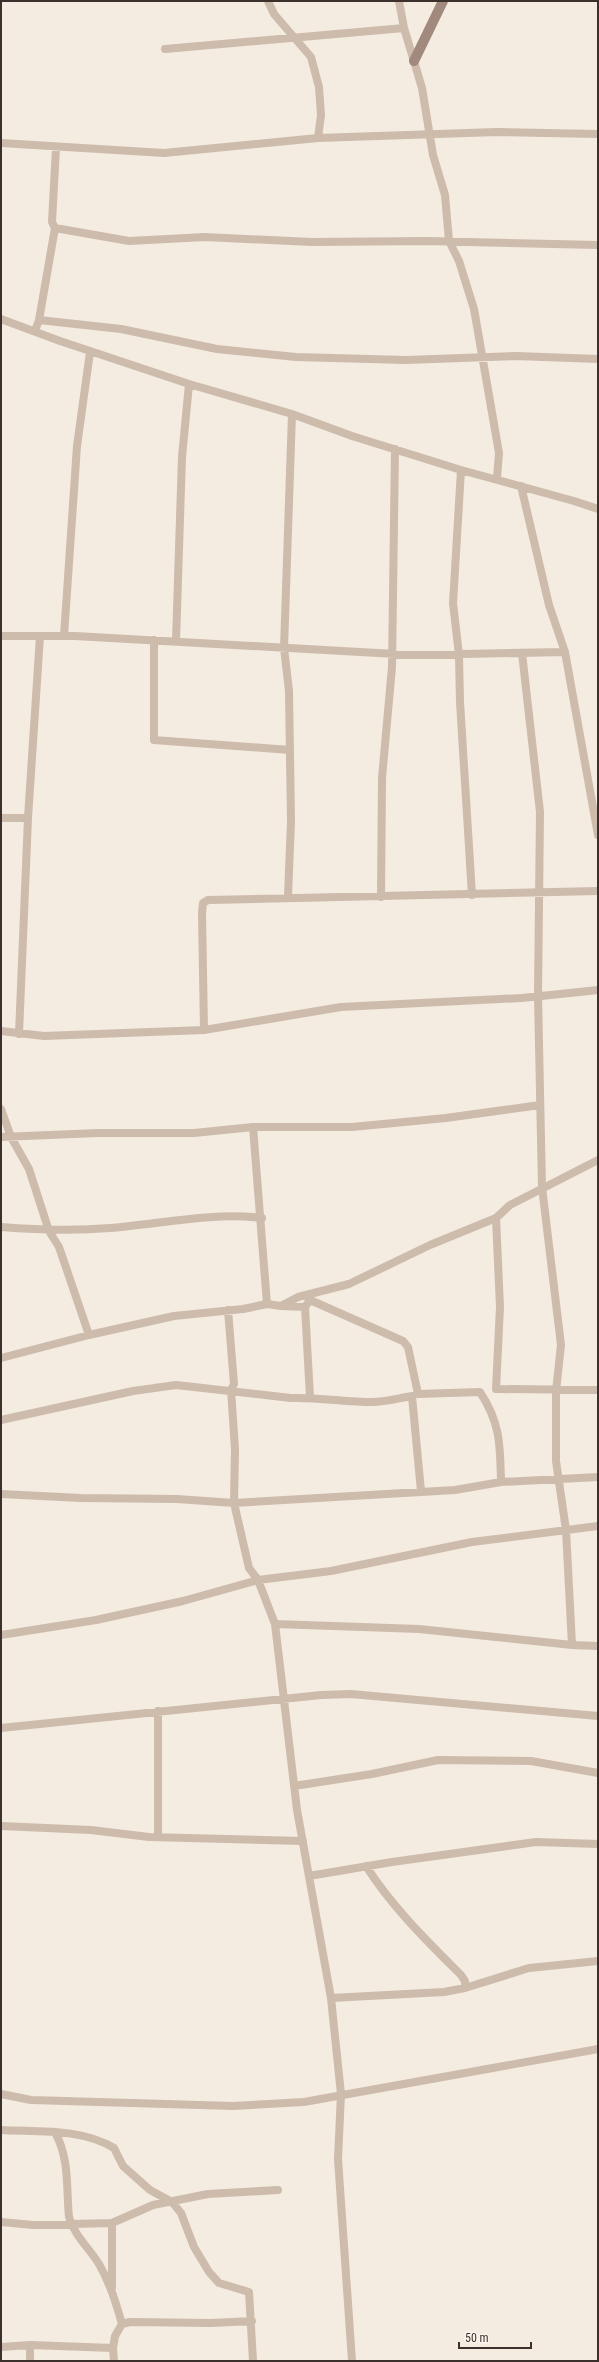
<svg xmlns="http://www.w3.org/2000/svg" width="599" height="2362" font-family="'Roboto Condensed',sans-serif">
	<rect width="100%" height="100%" fill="#f4ebe1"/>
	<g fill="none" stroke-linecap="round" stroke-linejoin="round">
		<path stroke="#cdbbac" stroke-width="8" d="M268,1L274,14L311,57L319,87L321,115L318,138
			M399,1L404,28L422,88L433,155L445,195L449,241L459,261L474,309L499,453L497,478
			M165,49L404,28
			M1,143L164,153L318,138L497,132L598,134
			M55,228L129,241L205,237L312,242L428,241L598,245
			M1,319L60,341L189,384L292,414L352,436L461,470L574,501L598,509
			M39,320L121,329L217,349L296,357L406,360L516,356L598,359
			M35,331L39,320L55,228L52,222L56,148
			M461,470L453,603L459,655L460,702L472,895
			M521,486L549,605L565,652L598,835
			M1,636H75L413,655L565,652
			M64,636L77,446L90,352
			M154,640V740L290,750
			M176,641L182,457L189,384
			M522,653L540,812L538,995L542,1187L561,1345L556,1391V1461L566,1530L572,1645
			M1,818H28
			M288,896L291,821L289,691L284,648L292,414
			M381,897L382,778L392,667L395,449
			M204,1030L202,913L203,903L208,900L598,891
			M1,1031L44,1036L204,1030L341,1007L522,998L598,990
			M19,1034L28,818L40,636
			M1,1109L11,1137L29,1169L49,1231L59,1247L89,1335
			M253,1127L267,1304
			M1,1137L98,1133H194L253,1127H352L446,1118L540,1105
			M496,1218L500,1307L496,1389L598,1390
			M1,1227C38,1230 74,1231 110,1228C161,1224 211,1212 262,1218
			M281,1306L305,1307L310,1300L403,1341L408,1347L418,1394L480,1392C501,1424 500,1446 501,1482
			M305,1307L310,1397
			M228,1310L234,1384L231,1390L235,1449L234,1503L249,1568L258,1580L275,1624L297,1810L331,1998L341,2094L338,2159L352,2361
			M1,1358L89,1335L174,1316L243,1309L267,1304L281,1306L298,1297L349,1284L430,1245L496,1218L510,1205L598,1160
			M1,1420L133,1391L176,1385L291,1398C318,1397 345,1402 372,1402C385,1402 399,1398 412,1396L421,1491
			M1,1494L81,1498L177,1499L234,1503L455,1490L501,1482L598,1477
			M275,1624L419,1629L572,1645L598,1646
			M1,1635L96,1620L183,1601L258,1580L331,1571L472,1542L598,1526
			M158,1711V1836
			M1,1728L321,1695L351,1694L598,1716
			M294,1786L372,1774L438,1760L531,1761L598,1773
			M1,1826L91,1830L149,1837L303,1841
			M366,1866C392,1907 427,1941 461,1975L465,1981V1988
			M309,1876L392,1862L536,1842L598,1844
			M331,1998L444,1992L465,1988L529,1968L598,1961
			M1,2094L31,2100L233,2106L304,2102L598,2049
			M1,2130C38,2132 81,2128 114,2148L123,2166L150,2190L172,2202L181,2213L194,2247L209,2272L219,2283L249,2292L253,2361
			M55,2132C70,2160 66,2187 69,2217C74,2235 89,2248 99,2264C110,2283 116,2303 122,2324
			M1,2222L33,2225L112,2223L153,2205L208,2194L278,2190
			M112,2288V2223
			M30,2345V2361
			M1,2347L30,2345L113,2348L114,2361
			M113,2348L115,2336L122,2324L130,2322L211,2323L252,2321"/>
		<path stroke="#a18a7d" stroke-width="10" d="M414,61L443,1"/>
	</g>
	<rect width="599" height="2362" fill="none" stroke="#3b302b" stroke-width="4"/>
	<path d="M459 2342v6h72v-6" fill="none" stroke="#3b302b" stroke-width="2"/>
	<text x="465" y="2342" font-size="12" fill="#3b302b" stroke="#fbf5ee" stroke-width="3" paint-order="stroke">50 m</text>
</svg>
